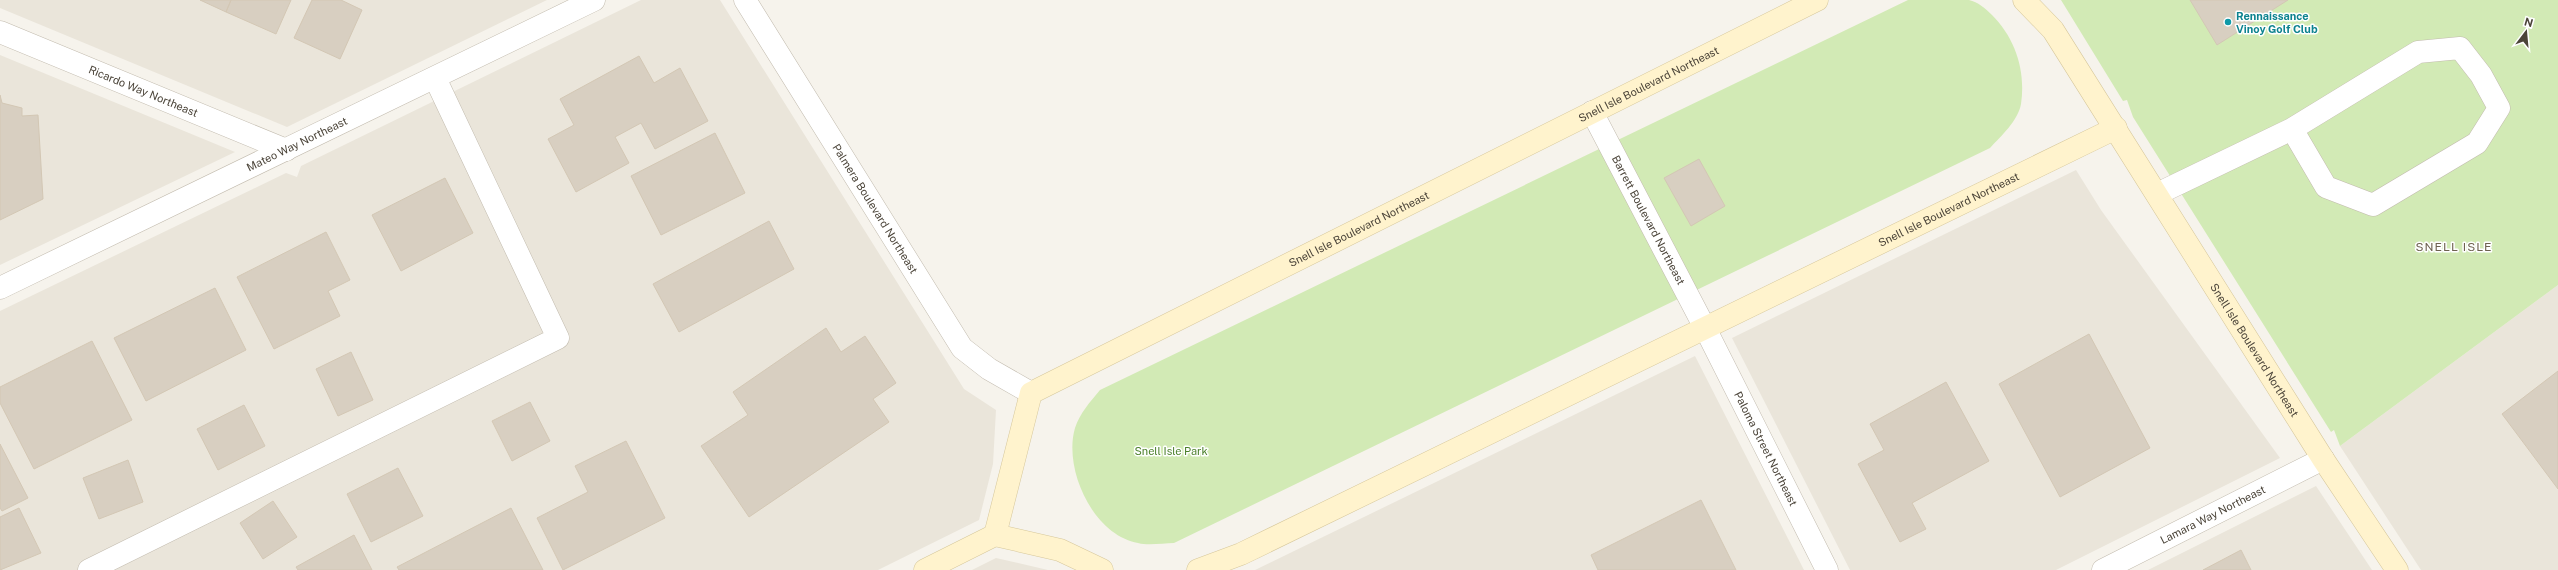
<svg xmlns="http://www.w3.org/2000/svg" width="2558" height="570" font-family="'Public Sans',sans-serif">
	<rect width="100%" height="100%" fill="#f6f3ec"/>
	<path fill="#eae5da" d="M0,0H547L287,127L0,8Z
		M641,0H720L964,389L996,410L993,464L979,520L878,570H0V311L286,173L297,177L301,166Z
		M0,55L235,152L0,265Z
		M2076,170L2101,210L2280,458L2056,570H1850L1732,338Z
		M2558,285V570H2421L2340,446Z
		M1695,356L1804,570H1255Z
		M2316,486L2372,570H2148Z
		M996,558L1048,570H972Z"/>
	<path fill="#d2eab5" d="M1908,0C1927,0 1950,0 1969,0C1978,2 1985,8 1992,15C2015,38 2026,70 2021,104C2018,121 2001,136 1990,148L1174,543C1163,543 1149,546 1138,543C1093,535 1063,469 1075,428C1080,413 1090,402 1100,390Z
		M2061,0H2558V285L2340,446L2334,430L2331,432L2133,117L2127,100L2123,101Z"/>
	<path fill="#d8cfc1" stroke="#d3c7b4" d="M200,0H231L226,12Z
		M231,0H291L276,34L226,12Z
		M312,0H341L362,10L340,59L294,38Z
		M2190,0H2288L2217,45Z
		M639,56L654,83L680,68L708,121L655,149L641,123L615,137L629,163L576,192L548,139L574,125L560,99Z
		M0,95L2,103L22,108V116L38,115L43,199L0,220Z
		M715,133L745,193L661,235L631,176Z
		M1699,159L1725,206L1691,226L1664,178Z
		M445,178L473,233L401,271L372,215Z
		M769,221L794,269L679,332L653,284Z
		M326,232L350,280L328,291L340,316L274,349L237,277Z
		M215,288L246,350L146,401L114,338Z
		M826,328L841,352L865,336L896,383L873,399L889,422L749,517L701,446L748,415L733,392Z
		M2089,334L2150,448L2060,497L1999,384Z
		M92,341L132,420L34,469L0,403V387Z
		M351,352L373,400L338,416L316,369Z
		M2558,371V489L2502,414Z
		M1946,382L1989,461L1912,503L1926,529L1900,542L1858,464L1884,450L1870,424Z
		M530,402L550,441L512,461L492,421Z
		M244,405L265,446L218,470L197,429Z
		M626,441L665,518L563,570L537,518L588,492L575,466Z
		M0,444L28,498L2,511L0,508Z
		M128,460L143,502L99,519L83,478Z
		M398,468L423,516L371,542L347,494Z
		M1701,500L1736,570H1598L1591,555Z
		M273,501L297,537L263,559L240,523Z
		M19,508L41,553L0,570V517Z
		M511,508L543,570H399L397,567Z
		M354,535L372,570H298L296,567Z
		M2241,550L2251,570H2203Z"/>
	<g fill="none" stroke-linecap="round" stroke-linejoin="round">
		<defs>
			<path id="lane" d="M2157,194L2292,129L2418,52L2460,48L2481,75L2499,108L2477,143L2373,205L2326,187L2292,129
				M89,570L558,338L435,78"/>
			<g id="street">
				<path id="s1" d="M745,0L962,348L989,369L1031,393"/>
				<path id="s2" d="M0,32L286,150"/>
				<path id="s3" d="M1592,112L1705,328L1827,570"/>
				<path id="s4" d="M0,288L594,0"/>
				<path id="s5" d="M2103,570L2323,459"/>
			</g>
			<g id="secondary">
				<path id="s6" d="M2024,0L2053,30L2323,459L2397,570"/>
				<path id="s7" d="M995,535L1031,393L1817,0"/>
				<path d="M925,570L995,535L1060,550L1102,570"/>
				<path id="s8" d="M1198,570L1241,554L2116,128"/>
			</g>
		</defs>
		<use href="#lane" stroke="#c2bbae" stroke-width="23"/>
		<use href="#street" stroke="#c2bbae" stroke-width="23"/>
		<use href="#secondary" stroke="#d6c79b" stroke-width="23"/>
		<use href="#lane" stroke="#fff" stroke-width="22"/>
		<use href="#street" stroke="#fff" stroke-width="22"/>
		<use href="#secondary" stroke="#fff3cd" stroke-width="22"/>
	</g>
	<circle fill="#0f9aa8" stroke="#fff" stroke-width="1.5" cx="2228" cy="22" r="4"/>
	<g text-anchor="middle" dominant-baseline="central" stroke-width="3" stroke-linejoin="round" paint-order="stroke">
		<g font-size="11" font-weight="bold" fill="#0d838f" stroke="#fff" text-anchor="start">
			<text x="2236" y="16">Rennaissance<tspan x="2236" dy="13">Vinoy Golf Club</tspan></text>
		</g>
		<g font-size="11" fill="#4b4439" stroke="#fff">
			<text stroke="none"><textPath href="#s7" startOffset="837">Snell Isle Boulevard Northeast</textPath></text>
			<text stroke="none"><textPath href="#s2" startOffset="155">Ricardo Way Northeast</textPath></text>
			<text stroke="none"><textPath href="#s4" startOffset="330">Mateo Way Northeast</textPath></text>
			<text stroke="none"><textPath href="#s1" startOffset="246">Palmera Boulevard Northeast</textPath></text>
			<text stroke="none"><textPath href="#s8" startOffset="833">Snell Isle Boulevard Northeast</textPath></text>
			<text stroke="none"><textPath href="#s3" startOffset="122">Barrett Boulevard Northeast</textPath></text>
			<text stroke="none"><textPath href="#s7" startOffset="513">Snell Isle Boulevard Northeast</textPath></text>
			<text stroke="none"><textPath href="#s6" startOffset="420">Snell Isle Boulevard Northeast</textPath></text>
			<text stroke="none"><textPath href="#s3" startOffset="379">Paloma Street Northeast</textPath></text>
			<text stroke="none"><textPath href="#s5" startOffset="123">Lamara Way Northeast</textPath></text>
		</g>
		<g font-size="11" fill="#4a7f2a" stroke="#fff">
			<text x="1171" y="451">Snell Isle Park</text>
		</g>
		<g font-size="12" letter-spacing="1" fill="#6e6250" stroke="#fff">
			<text x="2454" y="247">SNELL ISLE</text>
		</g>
	</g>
	<g transform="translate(2526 32) rotate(16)" stroke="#ffffff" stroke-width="3" paint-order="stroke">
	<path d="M0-3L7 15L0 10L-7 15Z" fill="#4b4439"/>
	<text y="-6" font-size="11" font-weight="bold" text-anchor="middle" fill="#4b4439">N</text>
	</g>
</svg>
